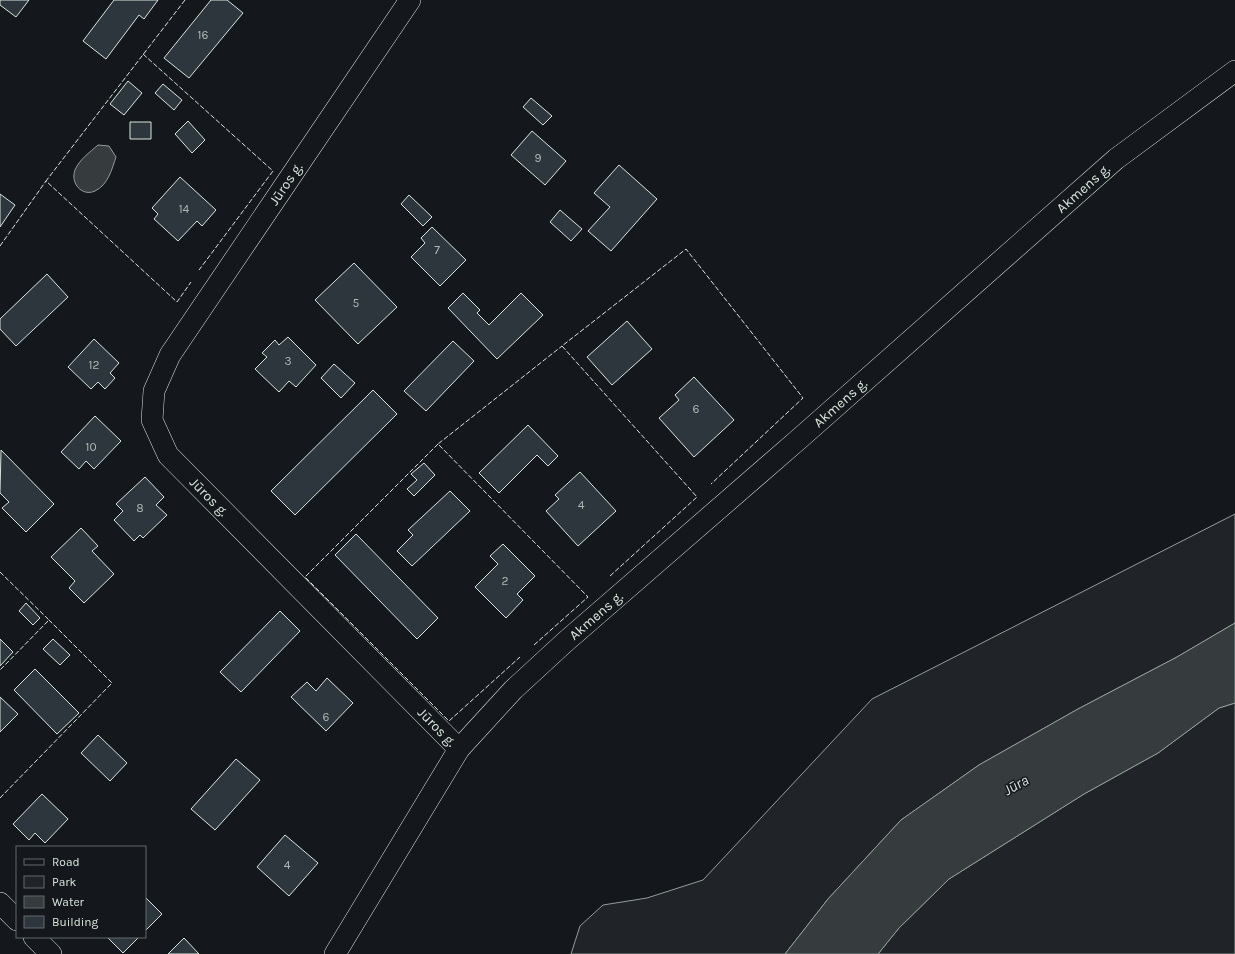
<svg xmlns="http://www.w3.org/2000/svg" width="1235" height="954" font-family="Karla,sans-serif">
	<rect width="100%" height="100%" fill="#14181c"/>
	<path fill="#202428" stroke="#939e99" d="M1235,514V623L1177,657L1078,709L979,765L901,820L828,899L785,954H571L580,926L603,905L647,898L703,880L872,699Z
		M1235,703V954H878L899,928L949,879L1084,794L1158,753L1219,708Z"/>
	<path fill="#363b3e" stroke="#939e99" d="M98,145L109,146L116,157C112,169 108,185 95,191C82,197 70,183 75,170C79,160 90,152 98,145Z
		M1235,623V703L1219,708L1158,753L1084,794L949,879L899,928L878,954H785L828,899L901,820L979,765L1078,709L1177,657Z"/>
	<path fill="#2c363c" stroke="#d8e6dc" d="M0,0H29L16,17L0,5Z
		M114,0H158L144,19L139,15L106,59L83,41Z
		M211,0H227L243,13L189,78L164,58Z
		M128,81L142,93L124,115L110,104Z
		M163,84L182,100L174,110L155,93Z
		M531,98L552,116L543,125L523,107Z
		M188,121L205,140L192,153L175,134Z
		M130,122H151V139H130Z
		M532,131L566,161L545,185L511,155Z
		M619,165L657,199L611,251L588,231L610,207L594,193Z
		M180,177L216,210L202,226L197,221L178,241L154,219L158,214L152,208Z
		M0,194L15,205L0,227Z
		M409,195L432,217L423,226L401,204Z
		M560,210L582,229L571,241L550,222Z
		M432,227L466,260L440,286L411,257L425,243L421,238Z
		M354,263L397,307L358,344L315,300Z
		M47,274L68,297L16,346L0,329V319Z
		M463,293L480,310L477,313L489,325L521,293L543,315L497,359L448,308Z
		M627,321L652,349L612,385L587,357Z
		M288,337L316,365L296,387L289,381L279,392L255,369L267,357L262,353L275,340L279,345Z
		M94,339L119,363L110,373L115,378L105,389L98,382L91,389L68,367Z
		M453,341L474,361L426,411L404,391Z
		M334,364L355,383L341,398L321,378Z
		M694,377L734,420L694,457L659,418L679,400L675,395Z
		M373,390L397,414L295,515L271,491Z
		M95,416L121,441L94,469L86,461L79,469L61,452Z
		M528,425L558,456L548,466L537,455L499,493L479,473Z
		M1,450L54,504L26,532L2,508L9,502L0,493Z
		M424,463L435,475L414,496L407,489L417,480L411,474Z
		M580,472L616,511L578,546L546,511L559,499L555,495Z
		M145,477L164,497L156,505L167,515L143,538L140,535L134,541L114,520L123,511L116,504Z
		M450,491L470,511L412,566L397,551L413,535L408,530Z
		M81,528L98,546L92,551L114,574L84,603L69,588L75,581L51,557Z
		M356,534L438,618L417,639L335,555Z
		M503,544L535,576L517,594L523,600L506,618L475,587L498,564L490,556Z
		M26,603L40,618L33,625L19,611Z
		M280,611L300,631L241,692L220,672Z
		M0,639L13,652L0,666Z
		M53,639L70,655L60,665L43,649Z
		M35,669L79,713L57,734L14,690Z
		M327,678L353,703L326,731L291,697L307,682L316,691Z
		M0,697L18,714L0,732Z
		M98,735L127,763L110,781L81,753Z
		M236,759L260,780L215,830L191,809Z
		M42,794L68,819L45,843L35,833L29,840L13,824Z
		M285,835L318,863L289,896L257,867Z
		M145,897L162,914L145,931Z
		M107,937H139L123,953Z
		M184,938L199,954H168Z"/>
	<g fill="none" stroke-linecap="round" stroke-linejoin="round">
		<defs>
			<g id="minor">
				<path id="s1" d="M410,0L170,355L154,391L152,420L168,455L459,749"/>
				<path d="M0,903L17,920"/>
				<path d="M34,937L51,954"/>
				<path id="s2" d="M335,954L459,749L513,690L564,643L799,439L1116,159L1235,71"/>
			</g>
		</defs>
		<use href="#minor" stroke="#d8e6dc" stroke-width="22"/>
		<use href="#minor" stroke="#14181c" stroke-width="21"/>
		<path stroke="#d8e6dc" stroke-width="1" stroke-dasharray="5 2" stroke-linecap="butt" d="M185,0L46,181L177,302L191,282
			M143,54L273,171L199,270
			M0,246L46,181
			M438,444L305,577L449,721L520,657
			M0,572L49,620L0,670
			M610,576L697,497L562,346L686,249L803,398L711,484
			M534,645L588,597L438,444L562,346
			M0,798L112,683L49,620"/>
	</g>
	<g text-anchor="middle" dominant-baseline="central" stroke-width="3" stroke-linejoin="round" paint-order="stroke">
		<g font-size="12" fill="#adbab4">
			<text x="203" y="35">16</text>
			<text x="538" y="158">9</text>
			<text x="184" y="209">14</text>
			<text x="437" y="250">7</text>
			<text x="356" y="303">5</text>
			<text x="288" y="361">3</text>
			<text x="94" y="365">12</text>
			<text x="696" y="409">6</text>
			<text x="91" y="447">10</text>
			<text x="581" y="505">4</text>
			<text x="140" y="508">8</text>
			<text x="505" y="581">2</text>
			<text x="326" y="717">6</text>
			<text x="287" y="865">4</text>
		</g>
		<g font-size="14" fill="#d8e6dc" stroke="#14181c">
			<text transform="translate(286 184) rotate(-56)">Jūros g.</text>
			<text stroke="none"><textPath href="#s2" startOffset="1079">Akmens g.</textPath></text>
			<text stroke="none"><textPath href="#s2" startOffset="755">Akmens g.</textPath></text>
			<text stroke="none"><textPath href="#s1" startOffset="594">Jūros g.</textPath></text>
			<text stroke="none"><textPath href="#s2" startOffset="431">Akmens g.</textPath></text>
			<text stroke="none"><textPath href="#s1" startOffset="918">Jūros g.</textPath></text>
		</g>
		<g font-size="15" font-style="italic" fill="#d8e6dc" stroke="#14181c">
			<text transform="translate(1016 785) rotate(-29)">Jūra</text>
		</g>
	</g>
	<rect x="16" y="846" width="130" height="92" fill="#14181c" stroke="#626a69"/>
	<rect x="24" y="859" width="20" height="6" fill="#14181c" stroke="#626a69"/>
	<text x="52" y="866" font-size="12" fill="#d8e6dc">Road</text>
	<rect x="24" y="876" width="20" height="12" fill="#202428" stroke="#626a69"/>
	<text x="52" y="886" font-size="12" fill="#d8e6dc">Park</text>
	<rect x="24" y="896" width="20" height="12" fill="#363b3e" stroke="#626a69"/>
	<text x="52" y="906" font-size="12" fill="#d8e6dc">Water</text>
	<rect x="24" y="916" width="20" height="12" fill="#2c363c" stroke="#626a69"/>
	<text x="52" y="926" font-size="12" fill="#d8e6dc">Building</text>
</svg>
